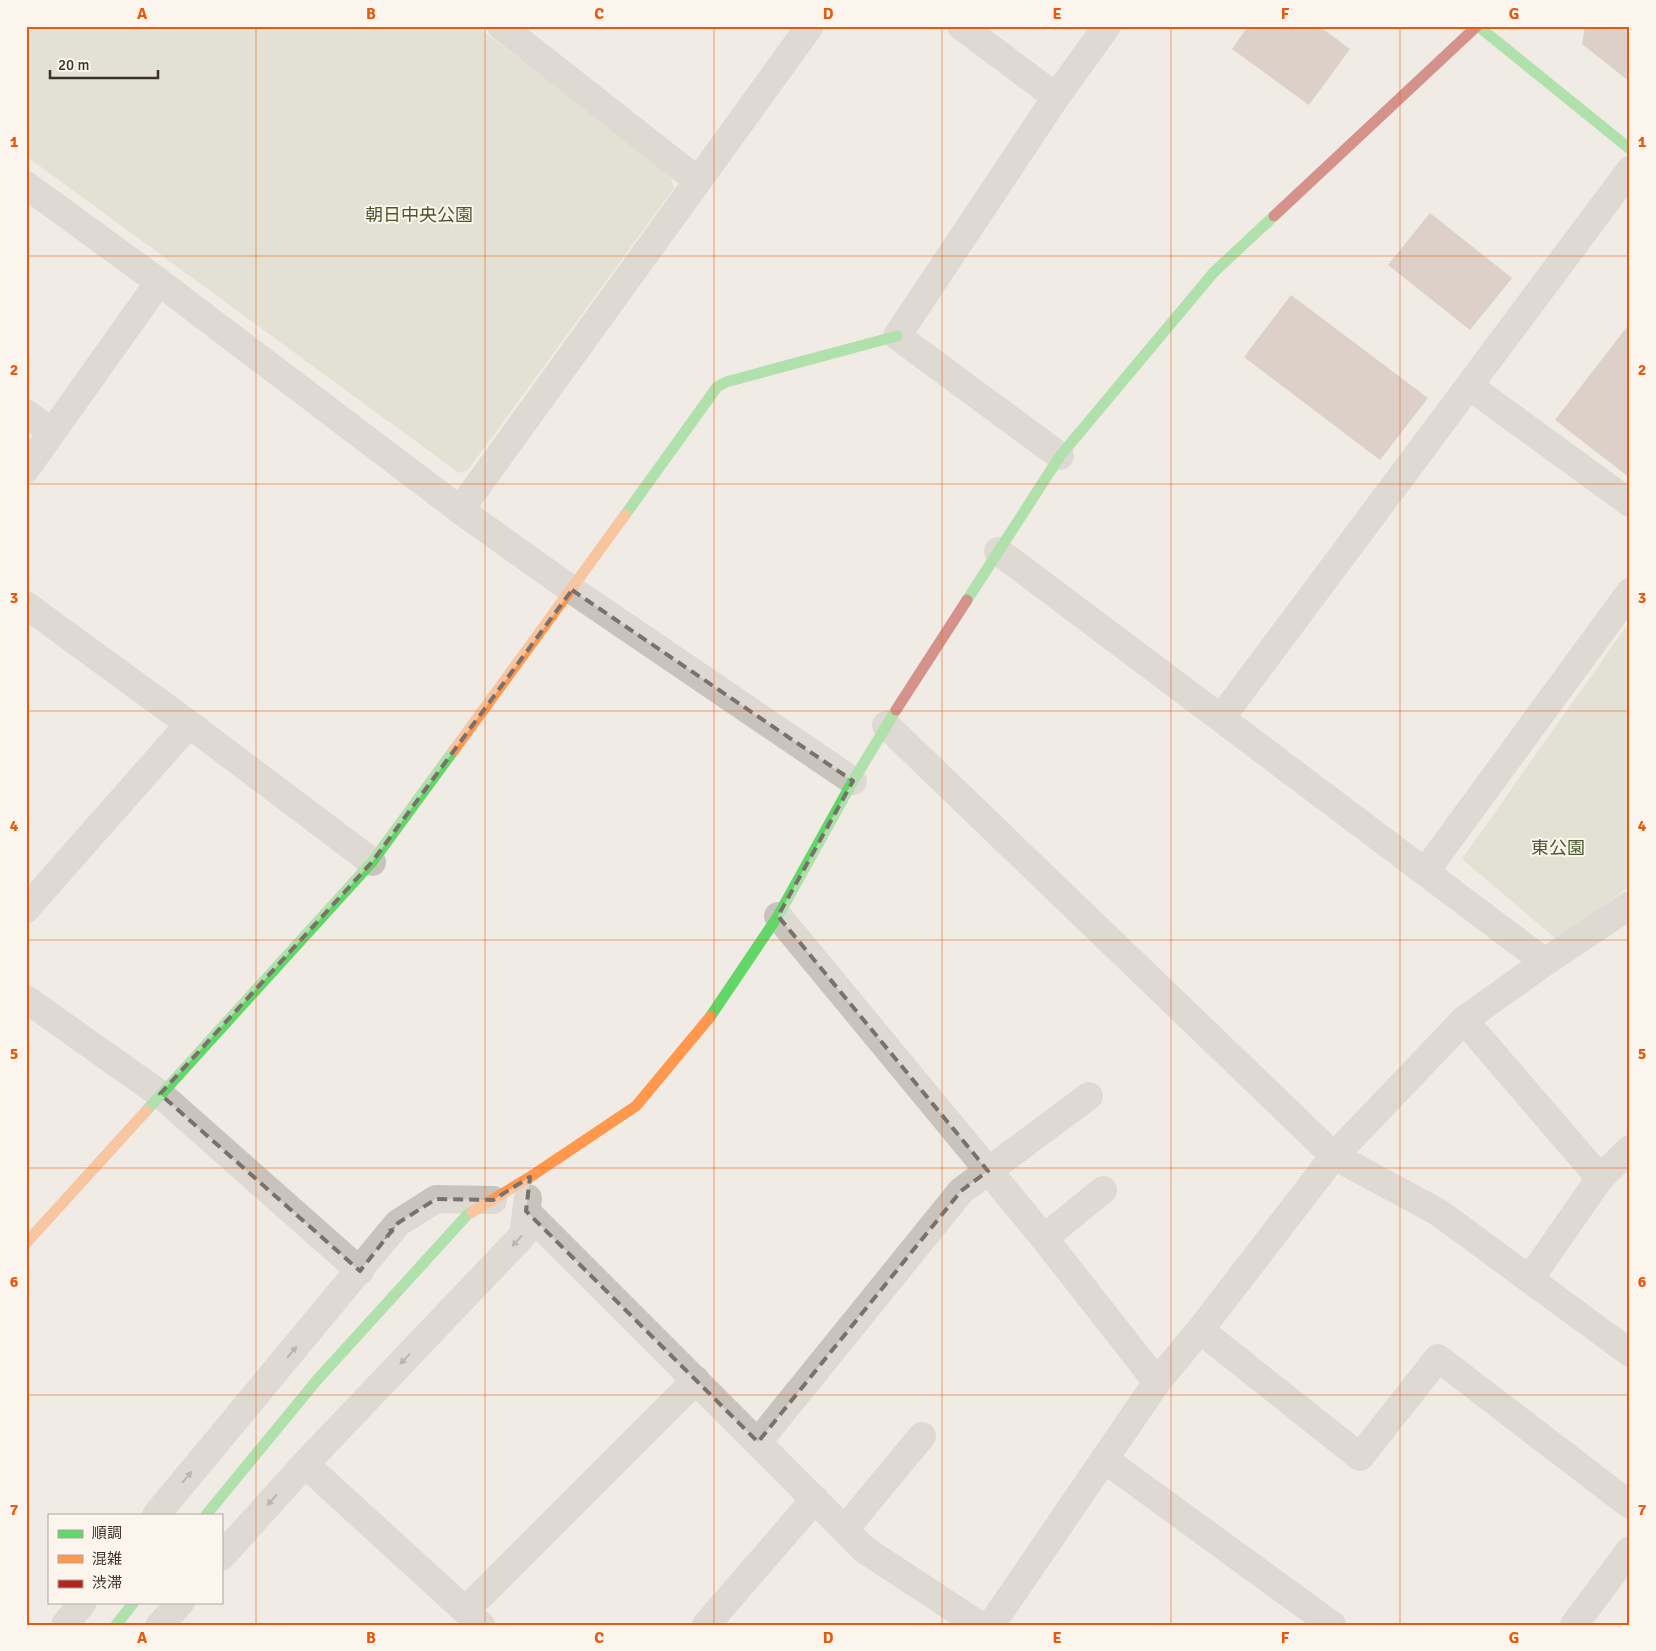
<svg xmlns="http://www.w3.org/2000/svg" width="1656" height="1651" font-family="Signika,'Noto Sans JP',sans-serif">
	<rect width="100%" height="100%" fill="#f0ebe5"/>
	<path fill="#d1d6bf" d="M26,26H476L669,171L674,188L468,470L459,473L26,156Z
		M1630,621V886L1557,940L1462,859Z"/>
	<path fill="#c3afa7" d="M1248,26H1319L1350,49L1309,105L1232,49Z
		M1585,26H1630V82L1582,44Z
		M1430,213L1512,278L1470,330L1388,265Z
		M1291,295L1428,398L1380,460L1244,357Z
		M1630,323V478L1555,420Z"/>
	<g fill="none" stroke-linecap="round" stroke-linejoin="round">
		<path stroke="#c9c3be" stroke-width="28" d="M501,26L698,181
			M961,26L1056,97
			M26,185L159,282L460,510L572,590L853,781
			M1469,386L1630,503
			M26,413L52,432
			M1060,456L897,336L1056,97L1107,26
			M26,469L159,282
			M460,510L810,26
			M998,551L1545,962
			M26,605L189,724
			M1221,718L1630,170
			M886,725L1334,1156L1438,1212L1630,1353
			M1425,872L1630,592
			M26,909L189,724L372,862
			M778,916L1044,1238L1157,1382
			M26,999L160,1094L360,1271
			M1464,1020L1600,1178
			M526,1211L865,1550L979,1625
			M1044,1238L1103,1190
			M1530,1279L1600,1178L1630,1149
			M1200,1330L1360,1457L1438,1358L1630,1505
			M758,1442L961,1191L1089,1096
			M1104,1459L1332,1625
			M305,1464L481,1625
			M156,1515L398,1223L436,1199L493,1200
			M845,1529L922,1436
			M221,1557L305,1464L523,1235L528,1198
			M466,1610L696,1380
			M65,1625L83,1602
			M160,1625L181,1602
			M706,1625L815,1499
			M991,1625L1157,1382L1200,1330L1334,1156L1464,1020L1545,962L1630,905
			M1574,1625L1630,1550"/>
		<path stroke="#63d668" stroke-width="11" d="M1478,26L1630,149
			M625,515L717,387L726,382L897,336
			M967,600L1060,456L1214,272L1274,216
			M710,1017L778,916L853,781L896,710
			M146,1111L372,862L454,750
			M206,1515L317,1380L468,1214L472,1212
			M116,1625L134,1602"/>
		<path stroke="#ff974d" stroke-width="11" d="M454,750L625,515
			M472,1212L530,1177L636,1106L710,1017
			M26,1243L146,1111"/>
		<path stroke="#b3261e" stroke-width="11" d="M1274,216L1477,26
			M896,710L967,600"/>
	</g>
	<defs><path id="oneway-solid" d="M-6-.8H1V-3.2L6.5 0L1 3.2V.8H-6Z" transform="scale(1.25)"/></defs>
	<g fill="#7b726d">
		<use href="#oneway-solid" transform="translate(390 1233) rotate(-51)"/>
		<use href="#oneway-solid" transform="translate(517 1241) rotate(132)"/>
		<use href="#oneway-solid" transform="translate(292 1352) rotate(-50)"/>
		<use href="#oneway-solid" transform="translate(405 1359) rotate(134)"/>
		<use href="#oneway-solid" transform="translate(187 1477) rotate(-50)"/>
		<use href="#oneway-solid" transform="translate(272 1500) rotate(132)"/>
	</g>
	<path d="M0 0H1656V1651H0ZM572,590L853,781L778,916L988,1171L961,1191L758,1442L526,1211L530,1177L493,1200L436,1199L398,1223L360,1271L160,1094L372,862Z" fill="#f0ebe5" fill-opacity=".55" fill-rule="evenodd"/>
	<path fill="none" stroke="#7a716c" stroke-width="4" stroke-dasharray="10 6" stroke-linejoin="round" d="M572,590L853,781L778,916L988,1171L961,1191L758,1442L526,1211L530,1177L493,1200L436,1199L398,1223L360,1271L160,1094L372,862Z"/>
	<path fill="none" stroke="#e8590c" stroke-width="1" stroke-opacity="0.55" d="M256,26V1625M485,26V1625M714,26V1625M942,26V1625M1171,26V1625M1400,26V1625M26,256H1630M26,484H1630M26,711H1630M26,940H1630M26,1168H1630M26,1395H1630"/>
	<g text-anchor="middle" dominant-baseline="central" stroke-width="4" stroke-linejoin="round" paint-order="stroke">
		<g font-size="18" fill="#4a5a2e" stroke="#fbf5ee">
			<text x="419" y="215">朝日中央公園</text>
			<text x="1558" y="848">東公園</text>
		</g>
	</g>
	<rect width="1656" height="1651" fill="none" stroke="#fbf5ee" stroke-width="55"/>
	<rect x="48" y="1514" width="175" height="90" fill="#fbf5ee" stroke="#aea6a0"/>
	<rect x="58" y="1530" width="25" height="8" fill="#63d668" stroke="#aea6a0"/>
	<text x="92" y="1538" font-size="15" fill="#3b302b">順調</text>
	<rect x="58" y="1555" width="25" height="8" fill="#ff974d" stroke="#aea6a0"/>
	<text x="92" y="1564" font-size="15" fill="#3b302b">混雑</text>
	<rect x="58" y="1580" width="25" height="8" fill="#b3261e" stroke="#aea6a0"/>
	<text x="92" y="1588" font-size="15" fill="#3b302b">渋滞</text>
	<path d="M50 70v8h108v-8" fill="none" stroke="#3b302b" stroke-width="2.5"/>
	<text x="58" y="70" font-size="15" fill="#3b302b" stroke="#fbf5ee" stroke-width="4" paint-order="stroke">20 m</text>
	<rect x="28" y="28" width="1600" height="1596" fill="none" stroke="#e8590c" stroke-width="2"/>
	<g font-size="16" text-anchor="middle" font-weight="bold" fill="#e8590c">
		<text x="142" y="19">A</text>
		<text x="371" y="19">B</text>
		<text x="599" y="19">C</text>
		<text x="828" y="19">D</text>
		<text x="1057" y="19">E</text>
		<text x="1285" y="19">F</text>
		<text x="1514" y="19">G</text>
		<text x="14" y="147">1</text>
		<text x="1642" y="147">1</text>
		<text x="14" y="375">2</text>
		<text x="1642" y="375">2</text>
		<text x="14" y="603">3</text>
		<text x="1642" y="603">3</text>
		<text x="14" y="831">4</text>
		<text x="1642" y="831">4</text>
		<text x="14" y="1059">5</text>
		<text x="1642" y="1059">5</text>
		<text x="14" y="1287">6</text>
		<text x="1642" y="1287">6</text>
		<text x="14" y="1515">7</text>
		<text x="1642" y="1515">7</text>
		<text x="142" y="1643">A</text>
		<text x="371" y="1643">B</text>
		<text x="599" y="1643">C</text>
		<text x="828" y="1643">D</text>
		<text x="1057" y="1643">E</text>
		<text x="1285" y="1643">F</text>
		<text x="1514" y="1643">G</text>
	</g>
</svg>
